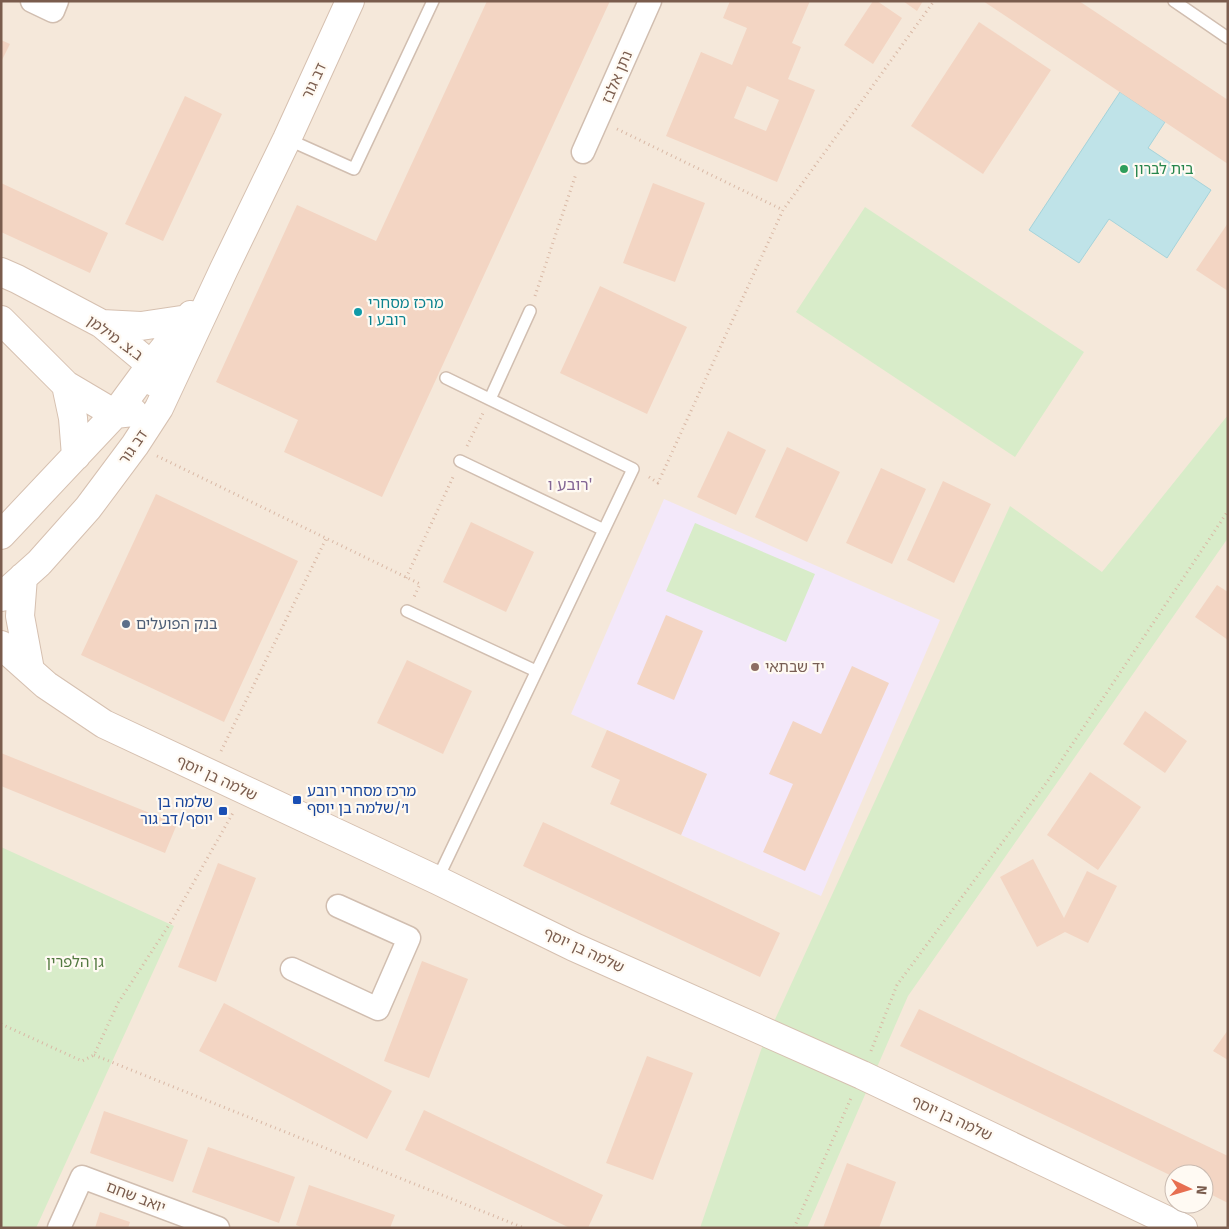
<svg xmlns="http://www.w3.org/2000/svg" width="1229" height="1229" font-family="'Fira Sans','Noto Sans Hebrew',sans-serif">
	<rect width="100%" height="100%" fill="#fdf6ec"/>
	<path fill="#f5e8da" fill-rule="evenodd" d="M1,1H1228V1228H1ZM1174,1174H1204V1204H1174Z"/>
	<path fill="#f3e8fa" d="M664,499L940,620L821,896L681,835L707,774L571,714Z"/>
	<path fill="#d8ecc9" d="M865,207L1084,352L1015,457L796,312Z
		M1228,415V538L908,996L807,1228H700L761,1050L1010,506L1102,572Z
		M695,523L815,574L786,642L666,591Z
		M1,847L174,926L36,1228H1Z"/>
	<path fill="#bfe3e8" stroke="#a5d3da" d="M1120,92L1165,122L1148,148L1211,190L1167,258L1109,219L1079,263L1029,230Z"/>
	<path fill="#f3d5c3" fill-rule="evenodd" d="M487,1H610L382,497L284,452L298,420L216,382L297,205L376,241Z
		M730,1H810L792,43L801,47L788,79L815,90L777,182L666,136L701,52L732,65L747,28L723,18ZM747,86L779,100L766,131L734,118Z
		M873,1H877L902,18L873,64L844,45Z
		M903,1H923L917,11Z
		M983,1H1079L1228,100V164Z
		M979,22L1051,70L983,174L911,126Z
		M1,40L10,44L1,62Z
		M185,96L222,114L163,241L125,224Z
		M1,183L108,233L90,273L1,232Z
		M653,183L705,203L675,282L623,263Z
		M1228,223V291L1196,270Z
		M600,286L687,327L647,414L560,373Z
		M728,431L766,450L736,515L697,497Z
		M787,447L840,472L807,542L755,517Z
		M881,468L926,489L892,564L846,543Z
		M943,481L991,504L954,583L907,560Z
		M156,494L298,561L224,722L81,655Z
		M471,522L534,552L506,612L443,582Z
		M1217,585L1228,592V640L1195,617Z
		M666,615L703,631L674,700L637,684Z
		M407,660L472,691L443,754L377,723Z
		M852,666L889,683L805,871L763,852L793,784L769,774L793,721L821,734Z
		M1145,711L1187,741L1165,773L1123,744Z
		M607,730L707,774L681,835L610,804L620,780L591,767Z
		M1,753L177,824L165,853L1,786Z
		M1090,772L1141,807L1098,870L1047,835Z
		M543,822L780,933L760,977L523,866Z
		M1033,859L1064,918L1087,871L1117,886L1088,943L1065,932L1037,947L1000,877Z
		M218,863L256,878L216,982L178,967Z
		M422,961L468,979L429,1078L384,1061Z
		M224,1003L392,1091L367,1139L199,1051Z
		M919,1009L1228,1156V1203L1204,1191V1174H1174V1177L900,1046Z
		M1228,1030V1060L1213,1051Z
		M647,1056L693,1073L653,1180L606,1163Z
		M424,1110L603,1195L588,1228H570L405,1150Z
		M104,1111L188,1140L173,1182L90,1153Z
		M208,1147L295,1177L279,1223L192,1192Z
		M847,1163L896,1182L879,1228H823Z
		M309,1185L395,1215L390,1228H303L296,1225Z
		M100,1212L130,1222L128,1228H95Z"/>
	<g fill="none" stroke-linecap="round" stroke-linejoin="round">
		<defs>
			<path id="lane" d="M1174,1L1228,38
				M287,139L354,169L433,1
				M490,399L530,311
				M460,461L604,530
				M407,611L536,671
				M437,880L633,469L446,378"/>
			<path id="street" d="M32,1L53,11L57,1
				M583,152L650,1
				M292,969L378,1009L409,938L338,906
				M59,1228L82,1177L218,1228"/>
			<path id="secondary" d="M1,272L17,279L102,324L151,365L154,382
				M1,320L66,385L115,414L133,412
				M102,324L141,326L188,319
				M66,385L73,418L76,456
				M1,535L115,414L151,365L191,315
				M23,577L20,616L30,670
				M1,597L39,563L88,508L135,445L159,408L224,269L287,139L350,1
				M1,645L46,685L104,724L437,880L574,947L862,1075L1183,1228"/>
		</defs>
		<use href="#lane" stroke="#d1beb0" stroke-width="14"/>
		<use href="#street" stroke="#d1beb0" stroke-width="25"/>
		<use href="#secondary" stroke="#d6c0b0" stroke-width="30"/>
		<path stroke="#d9b8a5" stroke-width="3" stroke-dasharray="1 4" stroke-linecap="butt" d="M617,129L783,210
			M535,296L576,174
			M467,446L483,413
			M157,456L420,584L414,597
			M649,477L658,483L783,210L934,1
			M406,578L453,477
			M221,751L326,539
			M1,1024L82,1061L94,1055L118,1003L173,919L234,811
			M871,1051L897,985L1047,782L1228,511
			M94,1055L524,1228
			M794,1228L851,1098"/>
		<use href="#lane" stroke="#fff" stroke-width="11"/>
		<use href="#street" stroke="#fff" stroke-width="22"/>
		<use href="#secondary" stroke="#fff" stroke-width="28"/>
	</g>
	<circle fill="#2e9e5b" stroke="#fffaf3" stroke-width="2" cx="1124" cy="169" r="5"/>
	<circle fill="#0f9aa8" stroke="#fffaf3" stroke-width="2" cx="358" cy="312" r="5"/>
	<circle fill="#5c6f8a" stroke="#fffaf3" stroke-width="2" cx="126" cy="624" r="5"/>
	<circle fill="#8d6e63" stroke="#fffaf3" stroke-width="2" cx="755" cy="667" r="5"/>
	<g fill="#1a4fb4" stroke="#fffaf3" stroke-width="2">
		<rect x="292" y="795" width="10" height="10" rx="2.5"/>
		<rect x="218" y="806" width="10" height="10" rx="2.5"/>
	</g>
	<g text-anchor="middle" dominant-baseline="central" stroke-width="4.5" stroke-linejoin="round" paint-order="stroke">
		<g font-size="15" fill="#7a5c4d" stroke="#fffaf3">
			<text transform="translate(617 77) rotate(-67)">נתן אלבז</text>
			<text transform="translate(314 81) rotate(-65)">דב גור</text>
			<text transform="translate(115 338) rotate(36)">ב.צ. מילמן</text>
			<text transform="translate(133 447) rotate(-55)">דב גור</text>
			<text transform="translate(217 778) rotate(25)">שלמה בן יוסף</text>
			<text transform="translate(584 950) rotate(25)">שלמה בן יוסף</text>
			<text transform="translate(952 1118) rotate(25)">שלמה בן יוסף</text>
			<text transform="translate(136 1197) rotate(21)">יואב שחם</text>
		</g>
		<g font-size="15" fill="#27864d" stroke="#fffaf3" text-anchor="start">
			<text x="1134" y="169">בית לברון</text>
		</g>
		<g font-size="15" fill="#0d838f" stroke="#fffaf3" text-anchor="start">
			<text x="368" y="303">מרכז מסחרי<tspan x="368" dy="17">רובע ו</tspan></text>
		</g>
		<g font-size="15" fill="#4e5e75" stroke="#fffaf3" text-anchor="start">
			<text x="136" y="624">בנק הפועלים</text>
		</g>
		<g font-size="15" fill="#785e54" stroke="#fffaf3" text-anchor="start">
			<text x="765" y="667">יד שבתאי</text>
		</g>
		<g font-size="15" fill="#164399" stroke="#fffaf3" text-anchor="start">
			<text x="307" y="791">מרכז מסחרי רובע<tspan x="307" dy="17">ו׳/שלמה בן יוסף</tspan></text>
			<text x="213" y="802" text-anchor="end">שלמה בן<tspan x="213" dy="17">יוסף/דב גור</tspan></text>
		</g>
		<g font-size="15" fill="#537a41" stroke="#fffaf3">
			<text x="75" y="962">גן הלפרין</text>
		</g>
		<g font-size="16" fill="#846695" stroke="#fffaf3">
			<text x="570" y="484">רובע ו'</text>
		</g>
	</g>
	<rect width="1229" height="1229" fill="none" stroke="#7a5c4d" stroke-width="5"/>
	<g transform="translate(1189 1189) rotate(95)"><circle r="24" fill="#fffaf3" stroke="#cabbb1"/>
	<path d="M0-4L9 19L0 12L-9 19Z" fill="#e76f51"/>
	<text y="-8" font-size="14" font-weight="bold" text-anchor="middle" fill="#7a5c4d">N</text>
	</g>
</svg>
